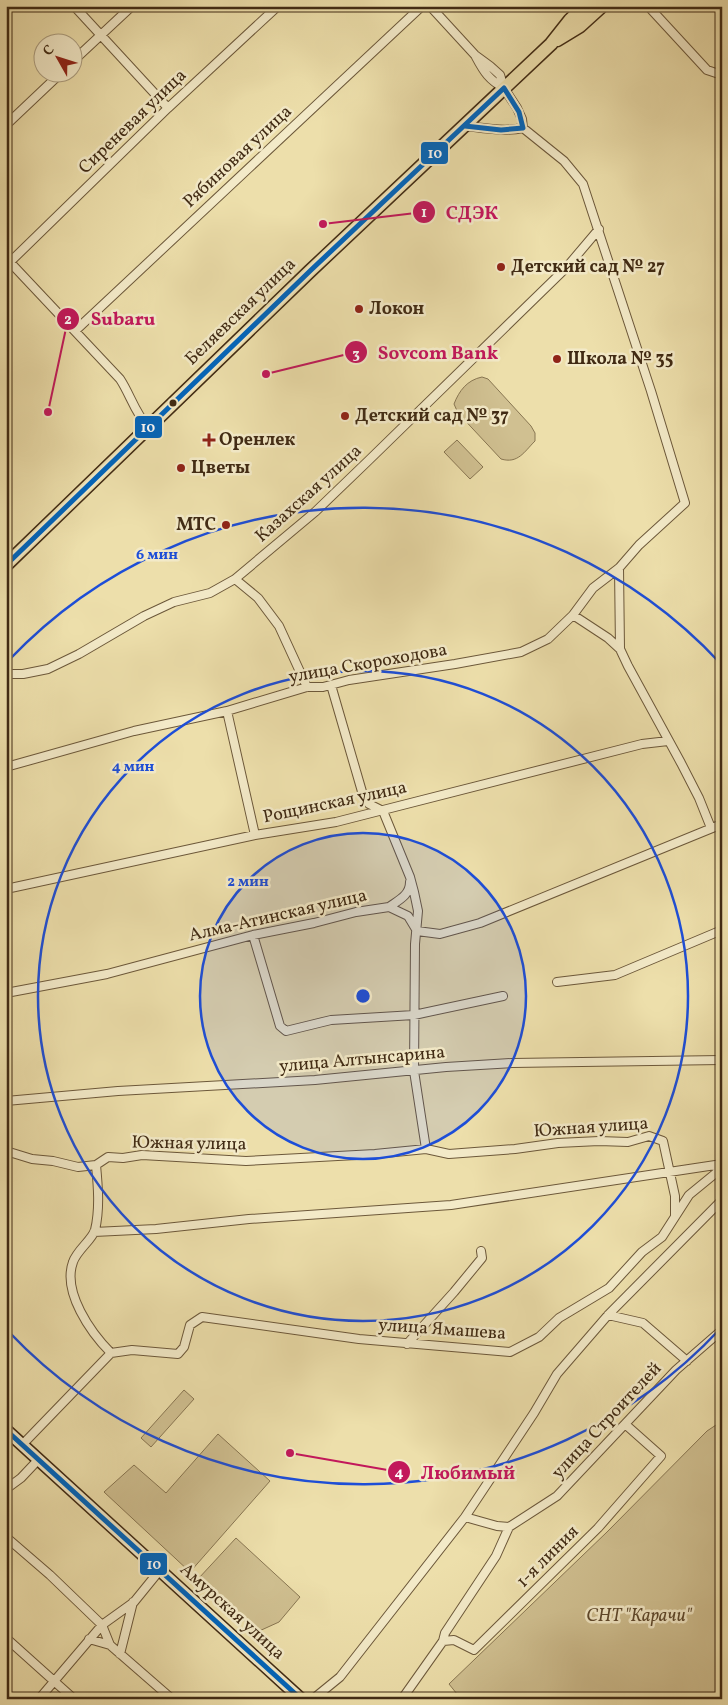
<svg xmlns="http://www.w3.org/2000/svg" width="728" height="1705" font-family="Vollkorn,serif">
	<rect width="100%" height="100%" fill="#eddfab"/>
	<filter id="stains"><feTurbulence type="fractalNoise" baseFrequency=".004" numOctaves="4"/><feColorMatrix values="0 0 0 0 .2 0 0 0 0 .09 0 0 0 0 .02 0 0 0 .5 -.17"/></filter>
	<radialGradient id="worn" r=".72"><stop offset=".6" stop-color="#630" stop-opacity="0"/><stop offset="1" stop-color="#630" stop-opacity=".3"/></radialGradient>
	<path fill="#d0c091" stroke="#887652" d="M482,377L488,379L531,426L535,433V441C524,452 518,464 501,459L458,413L454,404C459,391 467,380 482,377Z
		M457,440L483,467L470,479L444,452Z
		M184,1390L194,1399L151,1447L141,1438Z
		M722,1421V1699H461L449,1684L607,1532L707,1431Z
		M218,1434L270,1481L190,1572L104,1492L134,1465L166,1493Z
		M236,1538L300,1597L279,1622L257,1632L198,1579Z"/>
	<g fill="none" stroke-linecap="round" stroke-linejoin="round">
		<defs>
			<path id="street" d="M74,6L168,108
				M648,6L707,70L722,75
				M476,57C484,72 489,80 504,88
				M72,62L132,6
				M6,125L62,72
				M465,126C484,128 504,132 523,128
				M7,259L120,379C130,394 135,413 148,427
				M10,262L168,108L278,6
				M75,331L422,6
				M619,568L620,649
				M235,579L258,598L279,626L307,687
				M573,615L608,638L620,649L628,666L681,763L699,798L711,828
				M6,674H23L48,669L79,654L144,616L174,602L210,593L235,579L315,512L368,461L566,268L599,229
				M331,685L363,795L369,804L383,811L410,877L414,892L418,911L415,944L414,1071L426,1149
				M227,711L255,835
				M6,767L134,731L227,711L307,687H323L349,680L455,664L521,652L548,639L573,615L593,588L619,568L639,545L685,503L651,391L583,184L564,161L523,128L522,119L517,108L504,88L500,75L490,66L475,55L430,6
				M6,889L255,835L336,822L642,744L668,741
				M389,907C399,900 410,895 410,882
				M253,935L280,1026L286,1031L331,1020L414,1015L503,996
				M557,982L615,975L722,930
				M6,993L107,974L253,935L314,923L356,912L389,907L408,916L417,931L440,934L480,923L722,824
				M6,1101L118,1091L315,1080L446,1067L512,1063L722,1060
				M6,1151L32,1159L53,1161L78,1167L96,1165L108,1157L123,1158L142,1155L246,1161L375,1154L426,1149L449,1154L515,1149L558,1143L599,1141L628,1142L649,1136L663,1141L675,1196V1215
				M96,1165C98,1186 100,1209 95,1230C92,1240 77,1250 73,1262C62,1292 91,1333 111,1353
				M94,1232L156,1229L249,1219L451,1205L722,1164
				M608,1315L643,1323L687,1361
				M407,1344L454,1292L482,1258L481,1251
				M22,1445L111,1353L132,1350L178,1354L184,1347L190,1325L202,1317L359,1339L510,1352L539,1337L559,1318L609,1288L642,1252L662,1237L689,1195L722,1168
				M6,1489L21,1478L38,1460
				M465,1517L497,1526L509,1527L557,1496L676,1370L722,1330
				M6,1537L50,1575L102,1625L110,1645L172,1699
				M6,1638L74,1699
				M89,1639L110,1645
				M443,1641L454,1640L474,1650L598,1528L661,1456L625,1424
				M120,1654L133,1602
				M39,1699L102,1625L134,1602L160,1570
				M313,1699L340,1677L465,1517L534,1413L557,1374L608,1315L722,1200
				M402,1699L443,1641L445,1633L496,1556L509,1527"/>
			<path id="secondary" d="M6,1430L301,1699"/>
			<path id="primary" d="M557,40L580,26L602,6
				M6,565L310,271L551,44L570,20L585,6"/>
		</defs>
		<use href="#street" stroke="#6c583a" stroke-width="10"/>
		<use href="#secondary" stroke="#412b14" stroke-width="14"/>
		<use href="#primary" stroke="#412b14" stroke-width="15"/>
		<use href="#street" stroke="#f3eac8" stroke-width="8"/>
		<use href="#secondary" stroke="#f3eac8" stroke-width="11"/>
		<use href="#primary" stroke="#eddfab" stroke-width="12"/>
		<defs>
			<path id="bus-1" d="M6,565L310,271L504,88L519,112L523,128L501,130L465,126
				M6,1430L301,1699"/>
		</defs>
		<use href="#bus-1" stroke="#f3eac8" stroke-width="9"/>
		<use href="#bus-1" stroke="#0065bd" stroke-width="5"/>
	</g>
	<circle cx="363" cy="996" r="163" fill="#1d4ed8" fill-opacity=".12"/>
	<g fill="none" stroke="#1d4ed8" stroke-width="2.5">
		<circle cx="363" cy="996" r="163"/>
		<circle cx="363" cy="996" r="325"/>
		<path d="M720 1329A488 488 0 0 1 9 1332M9 660A488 488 0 0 1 720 663"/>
	</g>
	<g fill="#8f2418" stroke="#f3eac8" stroke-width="2">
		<circle cx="501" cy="267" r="5"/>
		<circle cx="359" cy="309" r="5"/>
		<circle cx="557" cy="359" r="5"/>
		<circle cx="345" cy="416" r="5"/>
		<path d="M206.5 432.5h5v5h5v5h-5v5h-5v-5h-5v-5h5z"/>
		<circle cx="181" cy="468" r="5"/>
		<circle cx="226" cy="525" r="5"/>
	</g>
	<circle fill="#412b14" stroke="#f3eac8" stroke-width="2" cx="173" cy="403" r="4.5"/>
	<g text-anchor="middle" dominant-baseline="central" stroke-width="5" stroke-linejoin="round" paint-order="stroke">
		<g font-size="18" fill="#412b14" stroke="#f3eac8">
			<text transform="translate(133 122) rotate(-44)">Сиреневая улица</text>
			<text transform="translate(238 157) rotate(-43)">Рябиновая улица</text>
			<text transform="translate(241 312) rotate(-44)">Беляевская улица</text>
			<text transform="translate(309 494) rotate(-42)">Казахская улица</text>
			<text transform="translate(368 664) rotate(-10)">улица Скороходова</text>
			<text transform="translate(335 803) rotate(-12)">Рощинская улица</text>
			<text transform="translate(278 916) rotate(-13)">Алма-Атинская улица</text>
			<text transform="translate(362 1060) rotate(-5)">улица Алтынсарина</text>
			<text transform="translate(591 1128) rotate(-4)">Южная улица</text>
			<text transform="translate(189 1144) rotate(1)">Южная улица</text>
			<text transform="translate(442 1330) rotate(4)">улица Ямашева</text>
			<text transform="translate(607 1421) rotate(-47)">улица Строителей</text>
			<text transform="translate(548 1557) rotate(-45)">1-я линия</text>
			<text transform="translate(232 1612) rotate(42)">Амурская улица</text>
		</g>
		<g font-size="18" font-weight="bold" fill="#412b14" stroke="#f3eac8" text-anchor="start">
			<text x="511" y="267">Детский сад № 27</text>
			<text x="369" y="309">Локон</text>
			<text x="567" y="359">Школа № 35</text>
			<text x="355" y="416">Детский сад № 37</text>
			<text x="219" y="440">Оренлек</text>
			<text x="191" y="468">Цветы</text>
			<text x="216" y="525" text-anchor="end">МТС</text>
		</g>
		<g font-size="18" font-style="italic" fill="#5e492d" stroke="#f3eac8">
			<text x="639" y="1616">СНТ "Карачи"</text>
		</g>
	</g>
	<circle cx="363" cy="996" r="8" fill="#1d4ed8" stroke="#f3eac8" stroke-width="2.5"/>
	<g font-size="15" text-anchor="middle" font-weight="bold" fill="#1d4ed8" stroke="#f3eac8" stroke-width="5" stroke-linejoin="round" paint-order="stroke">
		<text x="157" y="559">6 мин</text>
		<text x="133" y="771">4 мин</text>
		<text x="248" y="886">2 мин</text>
	</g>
	<path fill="none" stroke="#c2185b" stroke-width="2" d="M323 224L424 212M48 412L68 319M266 374L356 352M290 1453L399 1472"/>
	<g fill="#c2185b" stroke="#f3eac8" stroke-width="2">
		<circle cx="323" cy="224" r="5"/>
		<circle cx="48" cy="412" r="5"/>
		<circle cx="266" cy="374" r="5"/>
		<circle cx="290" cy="1453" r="5"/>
		<circle cx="424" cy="212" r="12"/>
		<circle cx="68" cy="319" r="12"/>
		<circle cx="356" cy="352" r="12"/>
		<circle cx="399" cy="1472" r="12"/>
	</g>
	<g font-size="15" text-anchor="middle" font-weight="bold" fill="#fff">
		<text x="424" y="217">1</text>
		<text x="68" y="324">2</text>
		<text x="356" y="358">3</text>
		<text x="399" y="1477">4</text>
	</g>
	<g font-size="19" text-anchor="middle" font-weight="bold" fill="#c2185b" stroke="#f3eac8" stroke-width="5" stroke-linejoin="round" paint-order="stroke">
		<text x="472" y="219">СДЭК</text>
		<text x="123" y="325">Subaru</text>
		<text x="438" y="359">Sovcom Bank</text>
		<text x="468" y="1479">Любимый</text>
	</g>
	<g stroke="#f3eac8" stroke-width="2">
		<rect x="420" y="141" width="29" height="24" rx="5" fill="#0065bd"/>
		<rect x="134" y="415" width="29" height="24" rx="5" fill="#0065bd"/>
		<rect x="139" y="1552" width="29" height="24" rx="5" fill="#0065bd"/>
	</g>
	<g font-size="14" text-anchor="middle" font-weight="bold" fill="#fff">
		<text x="435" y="158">10</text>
		<text x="148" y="432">10</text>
		<text x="154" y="1569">10</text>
	</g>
	<rect width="728" height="1705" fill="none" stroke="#eddfab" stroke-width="25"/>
	<rect x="8" y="8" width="713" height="1690" fill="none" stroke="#412b14" stroke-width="2.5"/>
	<rect x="12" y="12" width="703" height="1680" fill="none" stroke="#412b14"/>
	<g transform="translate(58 58) rotate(309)"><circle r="24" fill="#f3eac8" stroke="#ac9e80"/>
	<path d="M0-4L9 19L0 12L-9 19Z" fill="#8f2418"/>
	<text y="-8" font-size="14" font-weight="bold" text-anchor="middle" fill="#412b14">С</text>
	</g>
	<rect width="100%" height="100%" filter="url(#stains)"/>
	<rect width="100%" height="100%" fill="url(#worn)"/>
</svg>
